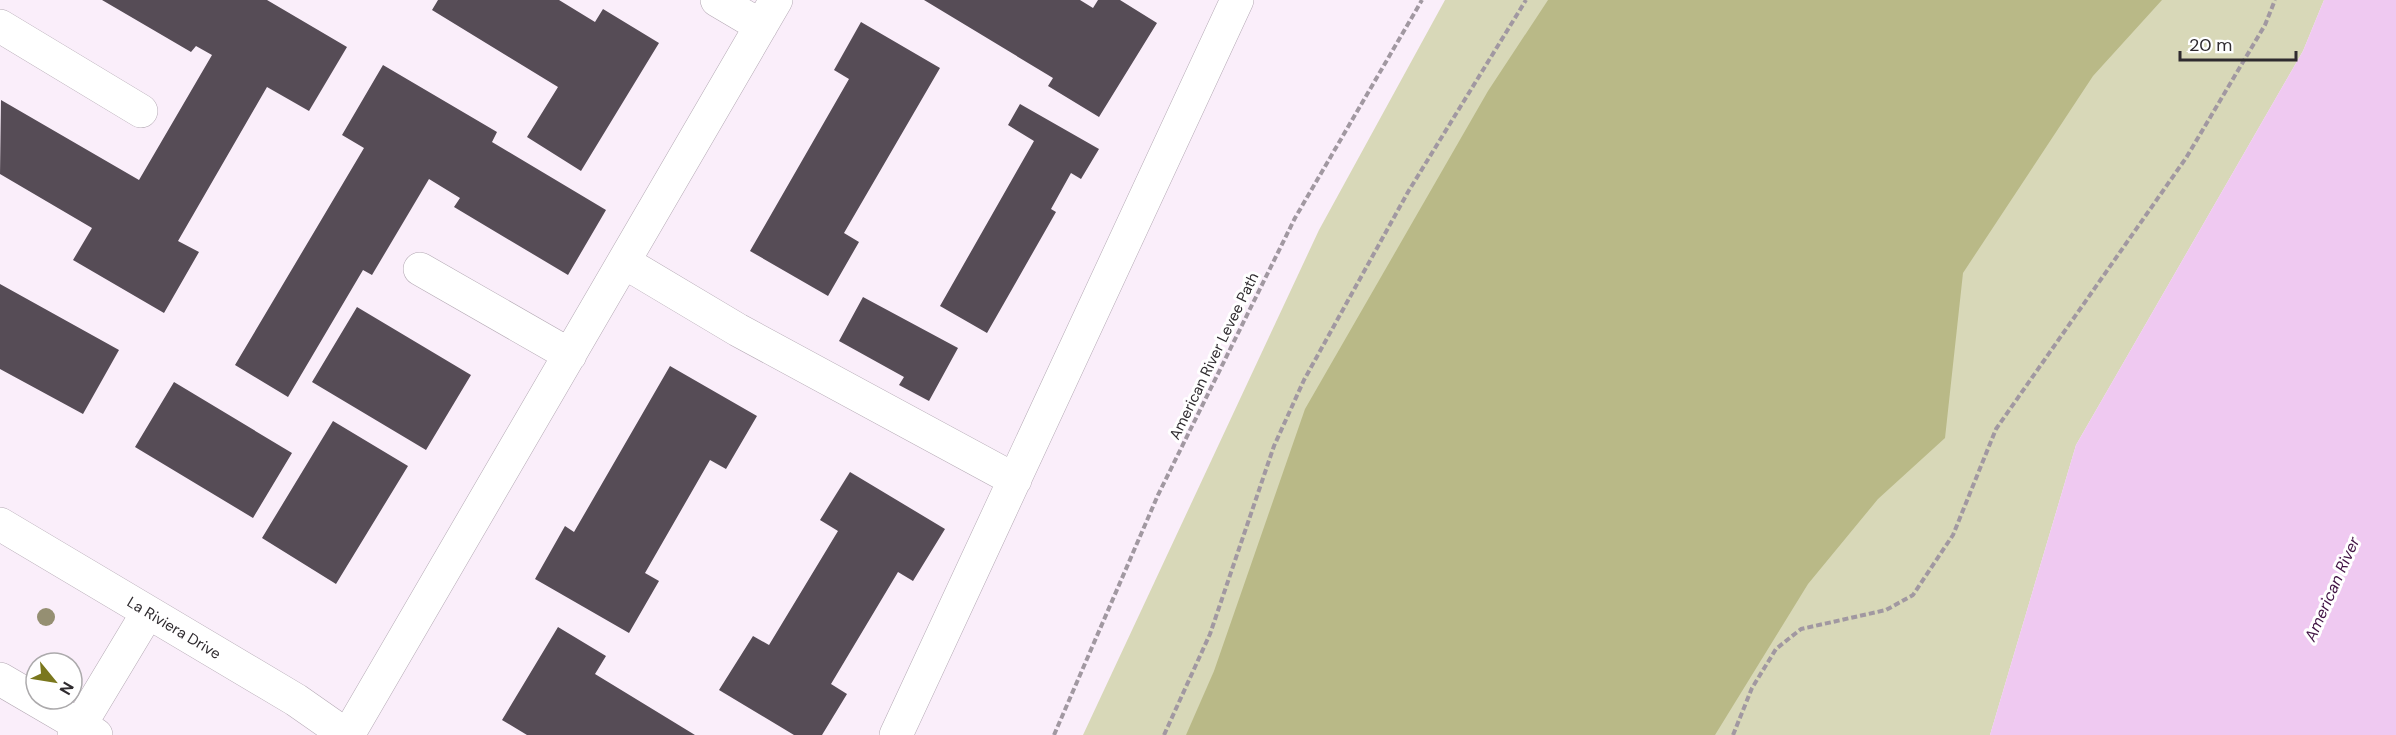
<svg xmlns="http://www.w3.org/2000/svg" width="2396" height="735" font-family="'DM Sans',sans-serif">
	<rect width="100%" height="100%" fill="#faeefa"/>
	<path fill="#d8d8b8" d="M1445,0H2324L2303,51L2076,445L1990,735H1083L1319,230Z"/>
	<path fill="#b9b987" d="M1548,0H2162L2093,76L1963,273L1945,438L1878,499L1808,584L1715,735H1186L1214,671L1305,409L1488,91Z"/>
	<path fill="#efc9f1" d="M2324,0H2396V735H1990L2076,445L2303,51Z"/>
	<path fill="#564c56" d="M102,0H267L347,47L309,111L267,87L178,241L199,252L164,313L73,260L92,228L0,174L1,100L139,180L212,55L196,46L191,52Z
		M438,0H559L595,22L603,9L659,43L581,171L527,137L558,87L432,10Z
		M924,0H1080L1093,8L1098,0H1120L1157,23L1099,117L1048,86L1053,78Z
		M861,22L940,68L844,233L859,242L828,296L750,251L849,79L834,70Z
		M383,65L497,132L492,142L606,210L568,275L454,207L460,198L429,179L372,275L363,270L288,397L235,365L364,148L342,135Z
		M1020,104L1099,149L1081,179L1071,173L1051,209L1056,212L987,333L940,306L1034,141L1008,125Z
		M0,284L119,350L83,414L0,369Z
		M863,297L958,348L929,401L899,385L904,377L839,341Z
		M357,307L471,375L426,450L312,382Z
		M670,366L757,416L726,469L710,460L645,573L659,581L629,633L535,579L565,526L574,532Z
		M174,382L292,453L253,518L135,447Z
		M333,421L408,466L336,584L262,538Z
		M850,472L945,529L913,581L898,572L831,684L847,694L822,735H794L719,690L753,636L769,645L838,531L820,520Z
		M558,627L606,656L595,674L695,735H527L502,720Z"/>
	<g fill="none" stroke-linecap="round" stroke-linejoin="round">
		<defs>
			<path id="minor" d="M717,0L761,26
				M0,26L141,111
				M624,262L738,330L1015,480
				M420,269L570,355
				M0,524L296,700L346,735
				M0,679L96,735
				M74,735L148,612
				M348,735L776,0
				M896,735L1237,0"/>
		</defs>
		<use href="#minor" stroke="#b4a9b4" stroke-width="34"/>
		<path stroke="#a198a1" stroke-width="4" stroke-dasharray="6 3" stroke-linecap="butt" d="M1054,735L1158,495L1295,218L1422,0
			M1164,735L1210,634L1274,446L1304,380L1408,192L1526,0
			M1733,735L1752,688L1776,649L1801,629L1886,610L1913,595L1953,535L1996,429L2186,158L2265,25L2275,0"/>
		<use href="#minor" stroke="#fff" stroke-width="33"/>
	</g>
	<circle fill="#958f72" cx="46" cy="617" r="9"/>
	<g text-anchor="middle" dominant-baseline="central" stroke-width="6" stroke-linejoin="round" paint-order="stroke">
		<g font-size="15" fill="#2f2b2f" stroke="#fff">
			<text transform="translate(1214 356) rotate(-64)">American River Levee Path</text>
			<text transform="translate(174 628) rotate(31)">La Riviera Drive</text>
		</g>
		<g font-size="16" font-style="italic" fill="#411344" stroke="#fff">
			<text transform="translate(2332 589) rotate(-66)">American River</text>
		</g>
	</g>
	<g transform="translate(54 681) rotate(120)"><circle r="28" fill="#ffffff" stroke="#acaaac" stroke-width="1.5"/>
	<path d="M0-4.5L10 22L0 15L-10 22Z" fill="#7a771d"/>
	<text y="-9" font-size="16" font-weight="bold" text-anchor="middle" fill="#2f2b2f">N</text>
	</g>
	<path d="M2180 51v9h116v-9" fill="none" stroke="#2f2b2f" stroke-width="3"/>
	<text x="2189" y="51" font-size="18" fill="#2f2b2f" stroke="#ffffff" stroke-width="4.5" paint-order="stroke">20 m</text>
</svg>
